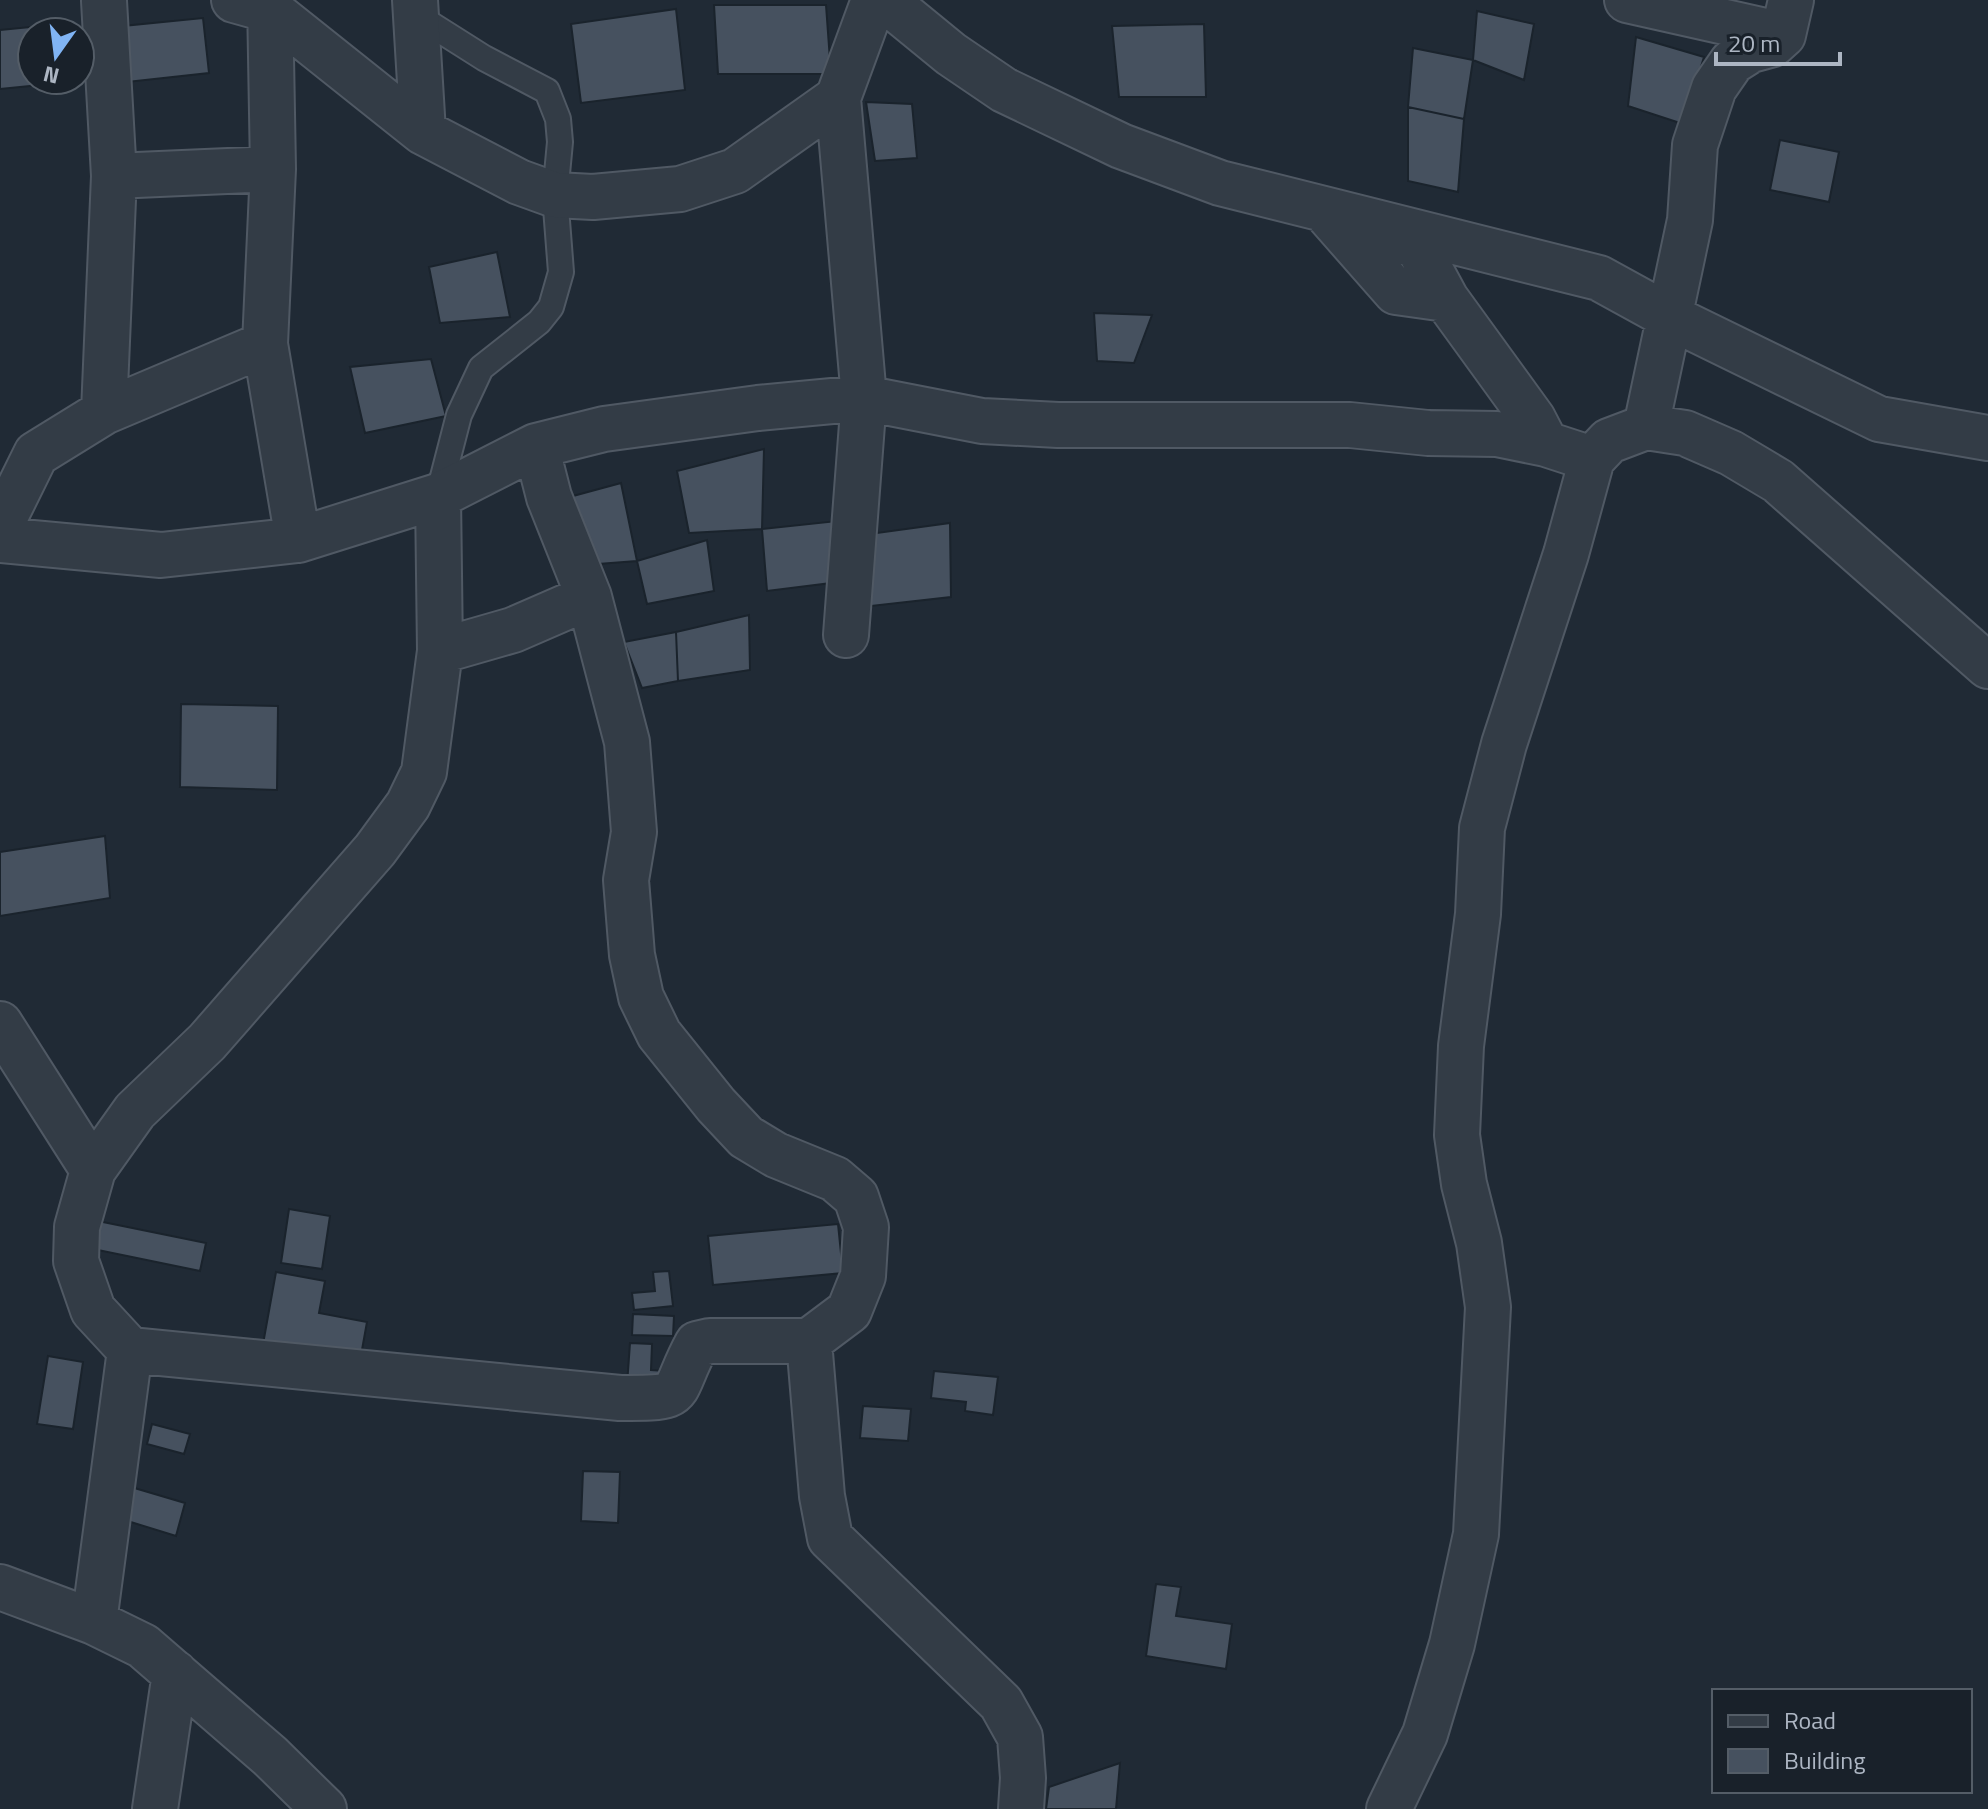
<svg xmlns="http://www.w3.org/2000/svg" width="1988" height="1809" font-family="'Titillium Web',sans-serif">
	<rect width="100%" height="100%" fill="#202a35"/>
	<path fill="#46515f" stroke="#1a232c" stroke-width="2" d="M714,5H826L831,74H718Z
		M676,9L685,90L581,103L571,24Z
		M1477,11L1534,24L1524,80L1473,60Z
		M203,18L209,73L127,82L113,27Z
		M71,23V32H32V80H70V82L0,89V30Z
		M1204,24L1206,97H1119L1112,26Z
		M1636,37L1704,57L1683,124L1628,106Z
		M1413,48L1473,60L1464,119L1408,107Z
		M866,102L912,104L917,158L875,161Z
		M1408,107L1464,119L1458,192L1408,181Z
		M1780,140L1839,152L1829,202L1770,190Z
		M497,252L510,317L440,323L429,267Z
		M1094,313L1152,315L1134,363L1097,361Z
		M431,359L446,416L365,433L350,367Z
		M764,449L762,529L689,533L677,471Z
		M621,483L637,561L598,564L562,499Z
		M837,521L831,583L767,591L762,529Z
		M950,523L951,597L871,606L862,535Z
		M707,540L714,591L647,604L637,561Z
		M749,615L750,670L678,681L676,632Z
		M676,632L678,681L642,688L624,642Z
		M181,704L278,706L277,790L180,787Z
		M105,836L110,898L0,916V852Z
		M289,1209L330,1216L322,1269L281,1263Z
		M98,1221L206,1243L200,1271L93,1249Z
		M838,1224L843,1273L713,1285L708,1236Z
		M669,1271L673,1306L634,1310L632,1293L655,1291L653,1272Z
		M276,1272L325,1281L319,1313L367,1322L360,1361L263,1344Z
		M633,1314L674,1316L673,1336L632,1335Z
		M630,1343L652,1344L651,1370L666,1371L665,1387L627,1385Z
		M48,1356L83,1362L73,1429L37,1424Z
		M934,1371L998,1377L993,1415L965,1411L966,1402L931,1398Z
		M863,1406L911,1409L908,1441L860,1438Z
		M152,1424L190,1434L184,1454L147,1444Z
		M583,1471L620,1472L618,1523L581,1521Z
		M131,1487L185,1503L176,1536L121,1519Z
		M1156,1584L1181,1587L1176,1616L1232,1624L1226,1669L1146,1656Z
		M1120,1763L1116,1809H1046L1049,1787Z"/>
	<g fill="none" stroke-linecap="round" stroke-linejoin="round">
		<defs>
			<path id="lane" d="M416,15L484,58L547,91L558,119L560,142L555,195L561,272L551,307L539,322L481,368L459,415L438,496"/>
			<path id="street" d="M234,0L270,10L423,132L519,182L555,195L593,197L680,189L735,171L838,98L874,0
				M270,0L273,169L265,344L298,540
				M415,0L423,132
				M885,0L951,54L1004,90L1121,146L1220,183L1599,278L1670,317L1879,419L1988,438
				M1627,0L1783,35
				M104,1L114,176L273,169
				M838,98L864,398L846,635
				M1446,299L1396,292L1324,210L1418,247L1446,299L1533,419L1546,444
				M104,412L114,176
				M1646,427L1690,220L1695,145L1714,88L1732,62L1751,50L1773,44L1783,35L1791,0
				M536,446L549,497L589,597L627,742L634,832L626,880L632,955L641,997L659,1034L716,1105L746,1137L776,1155L835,1179L856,1197L866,1227L863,1276L849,1311L809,1341L822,1496L830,1538L1001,1703L1020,1737L1023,1778L1021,1809
				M0,527L36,454L104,412L265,344
				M0,540L161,555L298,540L438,496L536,446L604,429L758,408L864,398L982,421L1058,425H1350L1428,433L1497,434L1546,444L1592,459
				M440,651L513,630L589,597
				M0,1024L93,1170
				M130,1350L620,1398C690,1398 668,1397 697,1344L710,1341H809
				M0,1587L94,1622L143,1646L270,1756L324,1809
				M94,1622L130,1350L93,1310L76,1261L77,1227L93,1170L135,1111L207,1042L375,850L408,805L424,772L440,651L438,496
				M155,1809L175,1673
				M1389,1809L1425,1734L1452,1644L1476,1534L1488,1307L1479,1243L1464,1184L1457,1135L1461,1046L1478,914L1482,828L1504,744L1566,554L1592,459L1609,441L1646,427L1685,433L1731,453L1778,481L1988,666"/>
		</defs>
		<use href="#lane" stroke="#505964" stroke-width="28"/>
		<use href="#street" stroke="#505964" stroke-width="48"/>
		<use href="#lane" stroke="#333c46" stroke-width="24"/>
		<use href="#street" stroke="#333c46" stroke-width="44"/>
	</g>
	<rect x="1712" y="1689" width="260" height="104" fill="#19212a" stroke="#545d67" stroke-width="2"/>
	<rect x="1728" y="1715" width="40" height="12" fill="#333c46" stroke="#545d67" stroke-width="2"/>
	<text x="1784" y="1729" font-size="24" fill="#adb6c3">Road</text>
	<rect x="1728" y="1749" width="40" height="24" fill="#46515f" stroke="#545d67" stroke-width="2"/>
	<text x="1784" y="1769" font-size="24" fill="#adb6c3">Building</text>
	<g transform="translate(56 56) rotate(194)"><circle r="38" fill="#19212a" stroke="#545d67" stroke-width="2"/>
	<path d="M0-6L14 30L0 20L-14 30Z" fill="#80b4f4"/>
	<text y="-12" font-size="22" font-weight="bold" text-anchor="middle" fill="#adb6c3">N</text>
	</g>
	<path d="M1716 52v12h124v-12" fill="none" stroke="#adb6c3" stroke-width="4"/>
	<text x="1728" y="52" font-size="24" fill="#adb6c3" stroke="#19212a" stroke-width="6" paint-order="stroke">20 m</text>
</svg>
